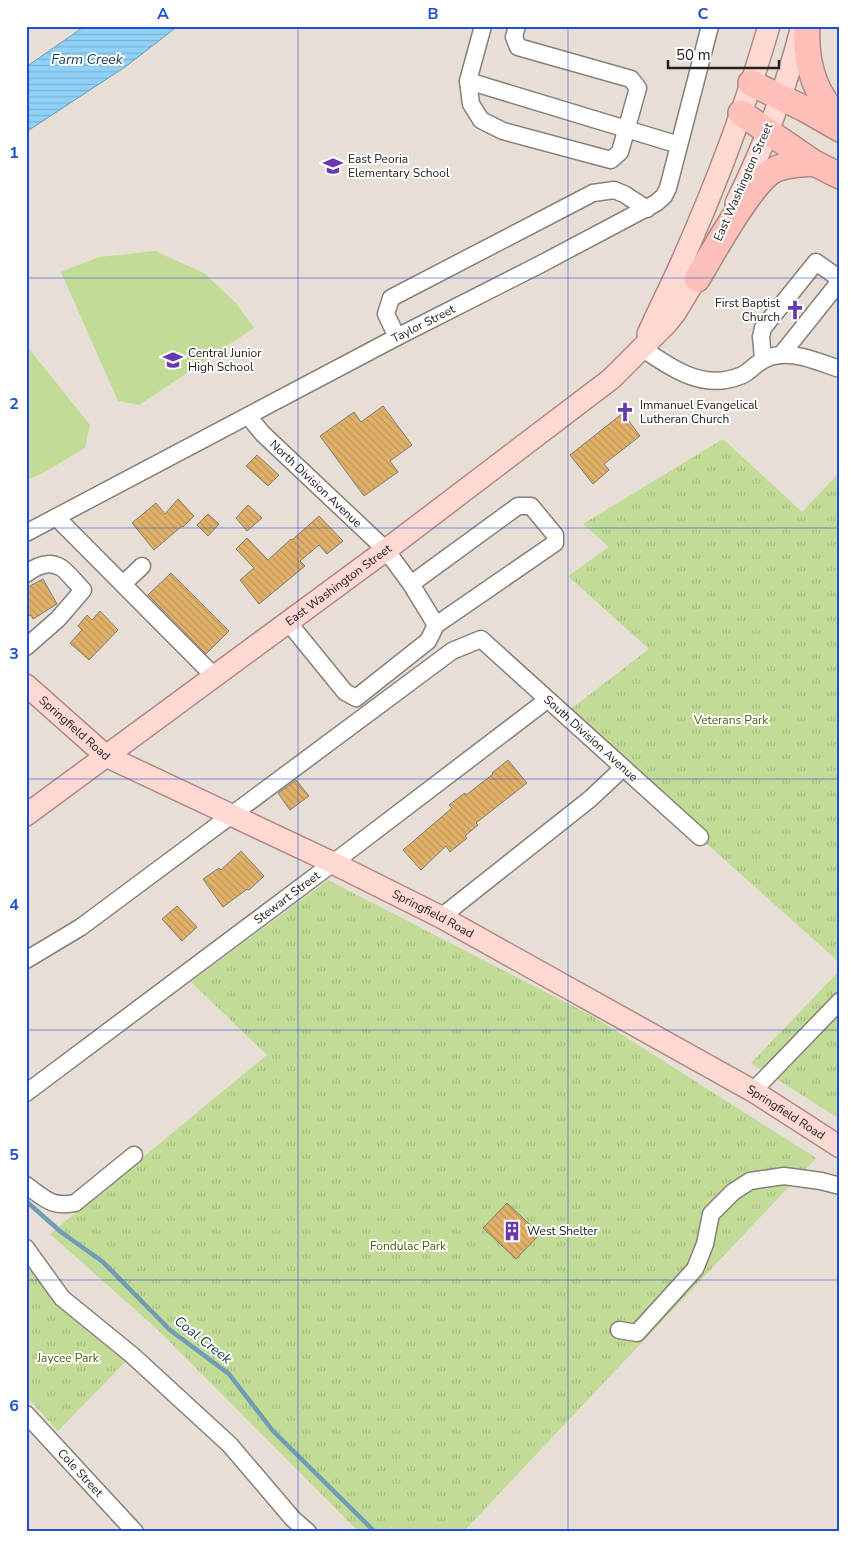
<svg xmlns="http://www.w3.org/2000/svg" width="866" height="1558" font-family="'Nunito Sans',sans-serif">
	<defs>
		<pattern id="park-tufts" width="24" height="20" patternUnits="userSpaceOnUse" patternTransform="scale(1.25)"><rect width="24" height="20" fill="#c2db96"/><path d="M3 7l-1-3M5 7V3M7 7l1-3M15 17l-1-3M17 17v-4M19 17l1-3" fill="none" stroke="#a7bc81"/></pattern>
		<pattern id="water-rules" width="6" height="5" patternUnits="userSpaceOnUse" patternTransform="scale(1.25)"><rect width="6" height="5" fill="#90d1f7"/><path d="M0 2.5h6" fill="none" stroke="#7cb3d3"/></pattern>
		<pattern id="building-back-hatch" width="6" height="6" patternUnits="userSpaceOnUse" patternTransform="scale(1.25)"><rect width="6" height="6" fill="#e0b068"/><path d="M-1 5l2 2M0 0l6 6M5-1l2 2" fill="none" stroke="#c0975a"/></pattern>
	</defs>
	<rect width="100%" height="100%" fill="#e7ded6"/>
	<path fill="#c2db96" d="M155,251L204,273L236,303L254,328L139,405L118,401L61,272L99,257Z
		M26,345L90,425L85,448L43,473L26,480Z"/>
	<path fill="url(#park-tufts)" d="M723,439L802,512L840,472V963L563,715L649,649L568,576L609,547L583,524Z
		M328,880L594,1017L816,1158L463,1532H359L157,1329L50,1234L267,1055L191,982Z
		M840,970V1119L751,1063Z
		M26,1247L62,1298L132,1355L58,1431L26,1396Z"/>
	<path fill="url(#water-rules)" stroke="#709cb6" d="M85,26H178L125,67L26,132V67Z"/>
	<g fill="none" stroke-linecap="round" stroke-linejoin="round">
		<path stroke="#709cb6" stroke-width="4.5" d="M26,1201L61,1232L103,1262L170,1330L229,1374L273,1431L375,1532"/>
	</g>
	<path fill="url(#building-back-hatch)" stroke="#847d75" d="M383,406L412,445L390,461L398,472L364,496L320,436L354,412L361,422Z
		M623,413L640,436L604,464L609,470L593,484L570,455Z
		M257,455L279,475L268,486L246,466Z
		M178,499L194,516L183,527L182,526L154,550L132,523L156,503L165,514Z
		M248,505L262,518L247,531L236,518Z
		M208,514L219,524L208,536L197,525Z
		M319,516L343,541L327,554L319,545L300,561L305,566L259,604L240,580L254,568L236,549L247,538L268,560L291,539L292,540Z
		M171,573L229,631L206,654L148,595Z
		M43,579L57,604L33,619L31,615L26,617V588Z
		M100,611L118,630L89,660L70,643L82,630L78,626L87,615L92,620Z
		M508,760L527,783L476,823L478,825L465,836L467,838L450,852L446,846L421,870L403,850L452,808L449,805L465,793L466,795L493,774L492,773Z
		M296,780L309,796L290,810L278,793Z
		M241,851L264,876L249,890L247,889L223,907L203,879L219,868L221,870Z
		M177,906L197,927L182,941L162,919Z
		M507,1203L540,1234L516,1259L483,1228Z"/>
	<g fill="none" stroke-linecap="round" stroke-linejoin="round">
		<defs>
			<g id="minor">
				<path d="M483,26L468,81L679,145"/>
				<path d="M468,81L471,104L481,120L503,131L611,160L620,152L638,88L631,79L518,47L514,37L517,26"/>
				<path d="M397,337L386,314L391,298L593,193L614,190L624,194L647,209"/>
				<path d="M642,348C671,368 703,391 740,376C744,375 747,372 750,370C759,362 767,356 780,355C800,353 821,363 840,369"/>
				<path d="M781,355L840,281"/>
				<path d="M763,359L761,337L763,328L816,262L840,279"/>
				<path id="s1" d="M248,416L263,434L386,550L411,584"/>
				<path d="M56,517L215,677"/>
				<path id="s2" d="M26,533L397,337L539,265L656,203L664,196L668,188L710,26"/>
				<path d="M26,574C35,567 48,560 60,567C65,569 78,585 83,590L58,619L26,647"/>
				<path d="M123,584L142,566"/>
				<path d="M288,622L345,692L356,698L428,641L436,625L555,543V535L531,506H518L411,584L436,625"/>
				<path d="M441,917L590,799L622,769"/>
				<path id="s3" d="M26,960L81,927L452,651L481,639L700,837"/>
				<path d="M753,1091L840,1001"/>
				<path id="s4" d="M26,1093L333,863L547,700"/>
				<path d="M26,1185C44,1198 52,1208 75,1203L134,1155"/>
				<path d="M26,1248L62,1298L132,1355L230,1445L293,1519L308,1532"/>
				<path d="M619,1330L637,1333L695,1269L705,1244L711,1214L733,1192L750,1181L784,1176L821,1181L840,1186"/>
				<path id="s5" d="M26,1414L135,1532"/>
			</g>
			<g id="major">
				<path d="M736,203C763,149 787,85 802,26"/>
				<path d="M648,334C658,312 669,290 679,268C714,190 745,109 769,26"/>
				<path id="s6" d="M26,685L106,756L333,863L441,917L753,1091L840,1147"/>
				<path id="s7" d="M26,815L386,550L611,379L667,323L675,313L704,265"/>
			</g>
			<path id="highway" d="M807,26C805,61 814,95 840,119
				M751,83L805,109L840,129
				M741,113L814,163L840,176
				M697,279C712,255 752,179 776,169C787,164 802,164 814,163"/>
		</defs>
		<use href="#minor" stroke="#888078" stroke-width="19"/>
		<use href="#major" stroke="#b18882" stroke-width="24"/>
		<use href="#highway" stroke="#b18882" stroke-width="28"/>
		<use href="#minor" stroke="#fff" stroke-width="16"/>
		<use href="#major" stroke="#fed9d4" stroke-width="21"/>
		<use href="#highway" stroke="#fdc0b8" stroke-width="25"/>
	</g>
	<path fill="none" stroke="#1d4ed8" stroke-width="1" stroke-opacity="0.55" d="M298,26V1532M568,26V1532M26,278H840M26,528H840M26,779H840M26,1030H840M26,1280H840"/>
	<defs>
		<symbol id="school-bare" viewBox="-9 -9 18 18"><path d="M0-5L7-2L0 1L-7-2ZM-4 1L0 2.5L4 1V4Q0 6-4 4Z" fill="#6a39b1" stroke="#fff" stroke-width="2.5" paint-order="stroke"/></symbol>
		<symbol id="church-bare" viewBox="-9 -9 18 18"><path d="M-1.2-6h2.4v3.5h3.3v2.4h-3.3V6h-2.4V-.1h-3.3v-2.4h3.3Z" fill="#6a39b1" stroke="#fff" stroke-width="2.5" paint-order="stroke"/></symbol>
		<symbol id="building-bare" viewBox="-9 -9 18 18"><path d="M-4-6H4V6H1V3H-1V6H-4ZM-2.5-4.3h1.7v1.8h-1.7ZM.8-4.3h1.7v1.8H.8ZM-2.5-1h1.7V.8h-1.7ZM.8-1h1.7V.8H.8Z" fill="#6a39b1" stroke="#fff" stroke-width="2.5" paint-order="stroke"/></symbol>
	</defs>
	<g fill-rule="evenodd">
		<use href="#school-bare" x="319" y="152" width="28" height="28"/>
		<use href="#church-bare" x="781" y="296" width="28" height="28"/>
		<use href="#school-bare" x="159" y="346" width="28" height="28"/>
		<use href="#church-bare" x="611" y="398" width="28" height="28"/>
		<use href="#building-bare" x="498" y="1217" width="28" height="28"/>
	</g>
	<g text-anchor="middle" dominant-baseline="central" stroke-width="4" stroke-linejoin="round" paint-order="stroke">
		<g font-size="12" fill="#24211e" stroke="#fff" text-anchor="start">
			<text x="348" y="159">East Peoria<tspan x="348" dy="14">Elementary School</tspan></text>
			<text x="780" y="303" text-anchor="end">First Baptist<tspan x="780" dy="14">Church</tspan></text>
			<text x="188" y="353">Central Junior<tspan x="188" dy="14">High School</tspan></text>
			<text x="640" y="405">Immanuel Evangelical<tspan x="640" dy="14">Lutheran Church</tspan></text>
			<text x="527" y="1231">West Shelter</text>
		</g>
		<g font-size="12" fill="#24211e" stroke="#fff">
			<text transform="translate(743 182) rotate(-66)">East Washington Street</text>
			<text stroke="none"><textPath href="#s2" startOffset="449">Taylor Street</textPath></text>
			<text stroke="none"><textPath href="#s1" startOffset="96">North Division Avenue</textPath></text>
			<text stroke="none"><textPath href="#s7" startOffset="388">East Washington Street</textPath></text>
			<text stroke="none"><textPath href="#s6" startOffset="65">Springfield Road</textPath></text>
			<text stroke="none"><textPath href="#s3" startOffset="706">South Division Avenue</textPath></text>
			<text stroke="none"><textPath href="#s4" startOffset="326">Stewart Street</textPath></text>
			<text stroke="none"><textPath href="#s6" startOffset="470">Springfield Road</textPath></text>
			<text stroke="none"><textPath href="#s6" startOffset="875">Springfield Road</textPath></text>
			<text stroke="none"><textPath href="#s5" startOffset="80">Cole Street</textPath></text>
		</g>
		<g font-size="12" fill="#495f08" stroke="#fff">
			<text x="731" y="720">Veterans Park</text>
			<text x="408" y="1246">Fondulac Park</text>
			<text x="68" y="1358">Jaycee Park</text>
		</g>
		<g font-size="14" font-style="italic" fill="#153b4e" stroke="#fff">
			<text x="87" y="59">Farm Creek</text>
			<text transform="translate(203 1340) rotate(38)">Coal Creek</text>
		</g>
	</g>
	<rect width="866" height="1558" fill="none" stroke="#ffffff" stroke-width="55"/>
	<path d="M668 60v8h111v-8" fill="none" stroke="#24211e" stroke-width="2.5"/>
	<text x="676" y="60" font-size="15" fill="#24211e" stroke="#ffffff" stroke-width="4" paint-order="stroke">50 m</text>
	<rect x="28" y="28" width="810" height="1502" fill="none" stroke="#1d4ed8" stroke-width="2"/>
	<g font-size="16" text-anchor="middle" font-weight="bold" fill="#1d4ed8">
		<text x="163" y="19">A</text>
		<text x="433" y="19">B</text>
		<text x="703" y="19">C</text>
		<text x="14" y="158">1</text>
		<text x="14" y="409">2</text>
		<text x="14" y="659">3</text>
		<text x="14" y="910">4</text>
		<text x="14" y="1160">5</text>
		<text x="14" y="1411">6</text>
	</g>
</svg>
